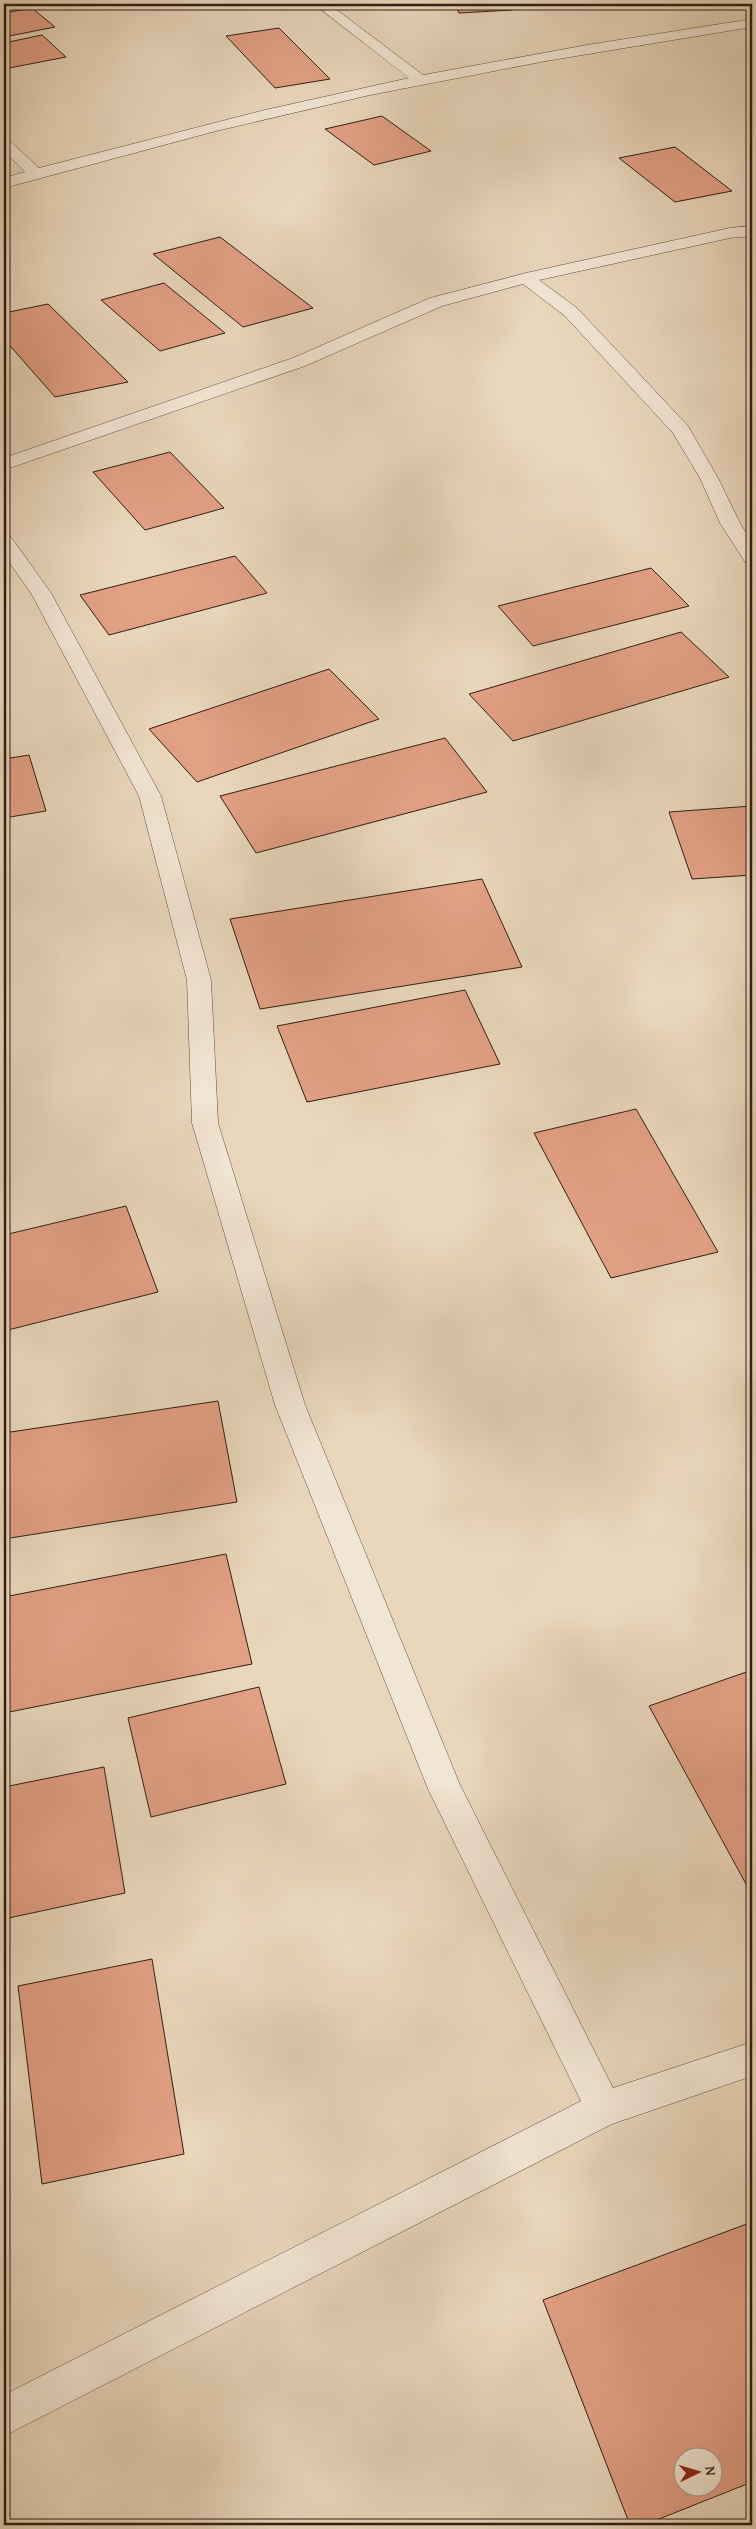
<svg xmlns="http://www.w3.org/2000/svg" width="756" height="2529" font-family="'Gentium Book Plus',serif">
	<rect width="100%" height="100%" fill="#e9d7bc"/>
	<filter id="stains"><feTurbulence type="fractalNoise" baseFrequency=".004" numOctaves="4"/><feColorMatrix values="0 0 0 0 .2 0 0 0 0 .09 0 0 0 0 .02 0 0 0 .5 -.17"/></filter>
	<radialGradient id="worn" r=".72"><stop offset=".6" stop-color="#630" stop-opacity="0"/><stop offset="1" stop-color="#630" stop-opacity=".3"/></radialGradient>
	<path fill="#e2a085" stroke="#301e16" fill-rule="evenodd" d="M455,4H509L512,10L459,13Z
		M32,8L55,27L4,37V13Z
		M279,28L330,79L275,88L226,36Z
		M42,35L66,57L4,69V43Z
		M382,116L431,151L374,165L325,129Z
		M675,147L732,191L675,202L619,158Z
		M220,237L313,308L243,327L153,254Z
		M164,283L225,333L160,351L101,300Z
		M48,304L128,382L55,397L4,339V313Z
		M170,452L224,508L145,530L93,472Z
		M235,556L267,593L109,635L80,595Z
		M651,568L689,606L533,646L498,606Z
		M681,632L729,677L513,741L469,694Z
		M329,669L379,719L197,782L149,729Z
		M445,738L487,792L256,853L220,796Z
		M29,755L46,811L4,818V759Z
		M752,806V875L692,879L669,812Z
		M482,879L522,967L260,1009L230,919Z
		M465,990L500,1064L307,1102L277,1026Z
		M636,1109L718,1252L611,1278L534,1133Z
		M126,1206L158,1292L4,1331V1235Z
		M218,1401L237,1502L4,1539V1433Z
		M226,1554L252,1664L4,1713V1597Z
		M752,1670V1895L649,1706Z
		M259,1687L286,1784L151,1817L128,1718Z
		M104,1767L125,1893L4,1919V1787Z
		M152,1959L184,2154L42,2184L18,1986Z
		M752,2222V2482L644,2525H630L543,2300ZM684,2456H714V2486H684Z"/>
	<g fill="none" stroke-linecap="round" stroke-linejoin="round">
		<defs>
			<path id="minor" d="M314,4H329L423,75L587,45L752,19V27L546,61L370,95L216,131L4,188V178L25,172L4,151V138L9,140L39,168L265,110L409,78Z
				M752,226V236L730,238L539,280L577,308L688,426L718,478L740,523L752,543V564L745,562L720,523L700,478L673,433L565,316L523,284L442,306L305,366L4,470V458L293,358L430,298L526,273L730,228Z
				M4,535L11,537L51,593L161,796L211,980L218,1123L305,1405L460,1785L613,2088L752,2042V2076L612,2124L4,2436V2395L581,2101L428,1789L275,1405L192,1123L187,980L139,796L31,593L4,555Z"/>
		</defs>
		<use href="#minor" stroke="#5e4c40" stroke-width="1"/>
		<use href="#minor" fill="#f1e5d3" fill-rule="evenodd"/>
	</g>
	<rect width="756" height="2529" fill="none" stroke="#e9d7bc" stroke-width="20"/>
	<rect x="5" y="5" width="746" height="2519" fill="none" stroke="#301e16" stroke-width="2.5"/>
	<rect x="10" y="10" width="736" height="2509" fill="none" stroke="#301e16"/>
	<g transform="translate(698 2472) rotate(85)"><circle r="24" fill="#f1e5d3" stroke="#a49587"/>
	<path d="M0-4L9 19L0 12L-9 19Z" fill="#8f2418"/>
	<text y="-8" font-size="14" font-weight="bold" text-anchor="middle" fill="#301e16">N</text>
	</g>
	<rect width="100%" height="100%" filter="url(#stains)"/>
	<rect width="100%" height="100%" fill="url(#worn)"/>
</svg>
